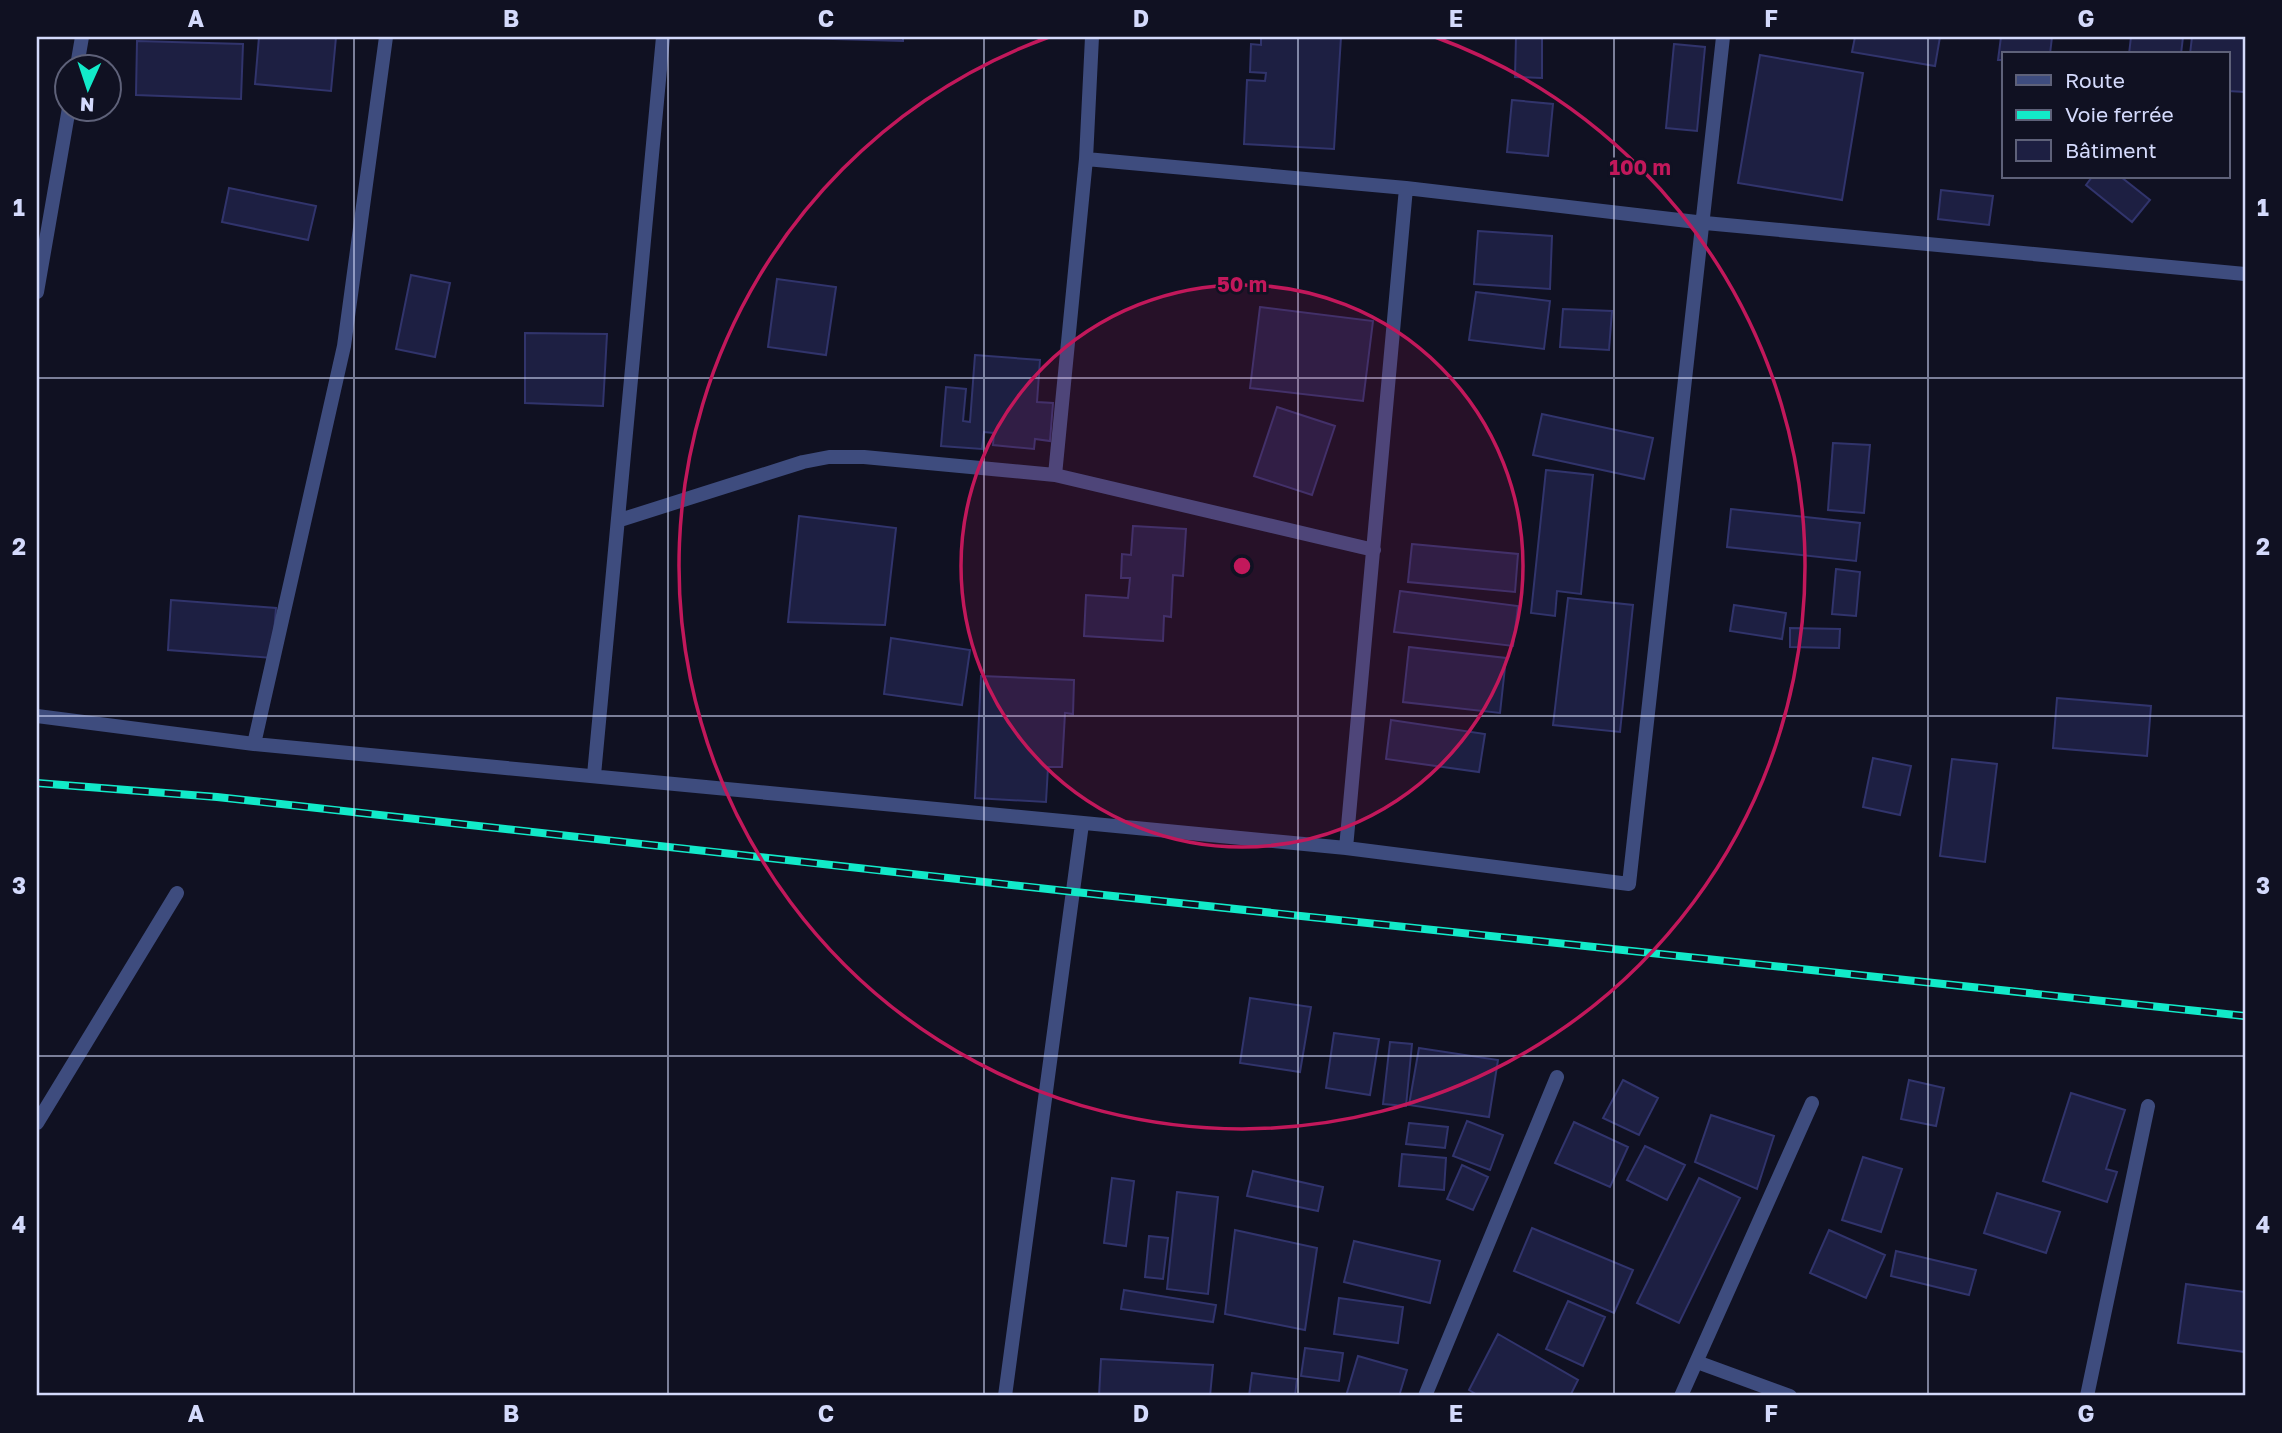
<svg xmlns="http://www.w3.org/2000/svg" width="2282" height="1433" font-family="'Golos Text',sans-serif">
	<rect width="100%" height="100%" fill="#101122"/>
	<path fill="#1d1f42" stroke="#31346c" stroke-width="2" d="M259,37H336L331,91L255,84Z
		M760,37H903V41Z
		M1261,37H1341L1334,149L1244,144L1247,80L1265,81L1266,73L1250,72L1251,44L1261,45Z
		M1516,37H1542V78L1515,77Z
		M1855,37H1940L1935,66L1852,52Z
		M2001,37H2052L2050,54H2004V60H1998Z
		M2131,37H2183L2181,54H2129Z
		M2192,37H2245V92L2228,91V54H2190Z
		M137,41L243,44L241,99L136,95Z
		M1674,44L1705,47L1697,131L1666,128Z
		M1760,55L1863,73L1842,200L1738,183Z
		M1512,100L1553,104L1548,156L1507,152Z
		M2092,177H2121L2150,200L2132,222L2086,185Z
		M229,188L316,206L308,240L222,222Z
		M1941,190L1993,196L1989,225L1938,219Z
		M1478,231L1552,236L1550,289L1474,284Z
		M411,275L450,283L435,357L396,349Z
		M777,279L836,287L826,355L768,347Z
		M1476,292L1550,301L1544,349L1469,340Z
		M1260,307L1373,321L1363,401L1250,388Z
		M1563,309L1612,311L1609,350L1560,347Z
		M525,333L607,334L603,406L525,403Z
		M975,355L1040,360L1037,402L1053,403L1050,441L1035,439L1034,449L993,445L994,433L984,432L982,449L941,446L946,387L966,389L963,421L970,422Z
		M1277,407L1335,426L1312,495L1254,476Z
		M1542,414L1653,438L1644,479L1533,455Z
		M1833,443L1870,445L1864,513L1828,510Z
		M1546,470L1593,475L1581,594L1557,591L1555,616L1531,613Z
		M1731,509L1860,523L1856,561L1727,547Z
		M799,516L896,528L885,625L788,622Z
		M1133,526L1186,529L1183,576L1173,575L1171,617L1164,616L1163,641L1084,636L1086,595L1128,598L1130,578H1121L1122,554L1131,555Z
		M1412,544L1518,554L1515,592L1408,582Z
		M1836,569L1860,572L1856,616L1832,614Z
		M1400,591L1518,606L1513,646L1394,632Z
		M1568,598L1633,605L1620,732L1553,725Z
		M171,600L276,608L272,658L168,650Z
		M1734,605L1786,613L1782,639L1730,631Z
		M1790,628L1840,629L1839,648L1790,647Z
		M891,638L970,650L962,705L884,694Z
		M1409,647L1506,658L1500,713L1403,702Z
		M981,676L1074,680L1073,714L1065,713L1062,767H1048L1046,802L975,798Z
		M2057,698L2151,706L2147,756L2053,748Z
		M1391,720L1485,734L1479,772L1386,759Z
		M1873,758L1911,766L1900,815L1863,807Z
		M1952,759L1997,764L1985,862L1940,856Z
		M1250,998L1311,1007L1300,1072L1240,1063Z
		M1334,1033L1379,1039L1370,1095L1326,1088Z
		M1390,1042L1412,1044L1406,1106L1383,1104Z
		M1419,1048L1498,1060L1489,1117L1409,1105Z
		M1623,1080L1658,1098L1639,1135L1603,1118Z
		M1909,1080L1944,1088L1936,1126L1901,1119Z
		M2071,1093L2125,1110L2106,1169L2117,1172L2107,1202L2043,1181Z
		M1711,1115L1774,1136L1757,1189L1695,1162Z
		M1467,1121L1503,1135L1490,1170L1453,1156Z
		M1574,1122L1628,1147L1610,1187L1555,1163Z
		M1409,1123L1448,1127L1445,1148L1406,1144Z
		M1645,1146L1685,1165L1667,1200L1627,1180Z
		M1402,1154L1446,1158L1444,1190L1399,1186Z
		M1863,1157L1902,1169L1881,1232L1842,1220Z
		M1462,1165L1488,1177L1473,1210L1447,1199Z
		M1253,1171L1323,1187L1318,1211L1247,1196Z
		M1112,1178L1134,1181L1126,1246L1104,1243Z
		M1699,1178L1740,1198L1679,1323L1637,1303Z
		M1177,1192L1218,1197L1208,1294L1167,1289Z
		M1997,1193L2060,1212L2046,1253L1984,1233Z
		M1532,1228L1633,1270L1614,1313L1514,1271Z
		M1235,1230L1317,1248L1305,1330L1225,1314Z
		M1829,1230L1885,1255L1866,1298L1810,1273Z
		M1149,1236L1168,1238L1163,1279L1145,1277Z
		M1354,1241L1440,1261L1430,1303L1344,1282Z
		M1896,1251L1976,1270L1969,1295L1891,1276Z
		M2186,1284L2245,1292V1352L2178,1343Z
		M1124,1290L1216,1305L1213,1322L1121,1309Z
		M1339,1298L1403,1307L1398,1343L1334,1334Z
		M1568,1301L1605,1317L1583,1366L1546,1349Z
		M1498,1334L1578,1380L1570,1396H1479L1469,1390Z
		M1305,1348L1343,1353L1339,1381L1301,1376Z
		M1358,1356L1407,1370L1399,1396H1346Z
		M1101,1359L1213,1365L1210,1396H1099Z
		M1252,1373L1297,1379L1295,1396H1249Z"/>
	<g fill="none" stroke-linecap="round" stroke-linejoin="round">
		<path stroke="#3e4c7e" stroke-width="14" d="M77,66L82,37
			M1086,159L1406,188L1705,223L2245,274
			M37,292L69,108
			M1055,475L1086,159L1092,37
			M620,520L803,462L829,457H864L1055,475L1374,550
			M37,716L254,744L1346,848L1629,884L1723,37
			M254,744L344,346L386,37
			M594,775L663,37
			M1346,848L1406,188
			M37,1123L177,893
			M1697,1362L1790,1396
			M1005,1396L1082,824
			M1425,1396L1557,1077
			M1681,1396L1812,1103
			M2087,1396L2148,1106"/>
		<defs>
			<path id="rail" d="M37,783L217,797L1075,892L2245,1016"/>
		</defs>
		<use href="#rail" stroke="#12eac9" stroke-width="8"/>
		<use href="#rail" stroke="#101122" stroke-width="5" stroke-dasharray="16" stroke-linecap="butt"/>
	</g>
	<path fill="none" stroke="#d4dafc" stroke-width="2" stroke-opacity="0.55" d="M354,37V1396M668,37V1396M984,37V1396M1298,37V1396M1614,37V1396M1928,37V1396M37,378H2245M37,716H2245M37,1056H2245"/>
	<circle cx="1242" cy="566" r="281" fill="#c2185b" fill-opacity=".12"/>
	<g fill="none" stroke="#c2185b" stroke-width="3.5">
		<circle cx="1242" cy="566" r="281"/>
		<path d="M1435 37A563 563 0 1 1 1049 37"/>
	</g>
	<circle cx="1242" cy="566" r="10" fill="#c2185b" stroke="#101122" stroke-width="3.5"/>
	<g font-size="21" text-anchor="middle" font-weight="bold" fill="#c2185b" stroke="#101122" stroke-width="5" stroke-linejoin="round" paint-order="stroke">
		<text x="1640" y="175">100 m</text>
		<text x="1242" y="292">50 m</text>
	</g>
	<rect width="2282" height="1433" fill="none" stroke="#101122" stroke-width="77"/>
	<rect x="2002" y="52" width="228" height="126" fill="#101122" stroke="#5e6179" stroke-width="2"/>
	<rect x="2016" y="75" width="35" height="10" fill="#3e4c7e" stroke="#5e6179" stroke-width="2"/>
	<text x="2065" y="88" font-size="21" fill="#d4dafc">Route</text>
	<rect x="2016" y="110" width="35" height="10" fill="#12eac9" stroke="#5e6179" stroke-width="2"/>
	<text x="2065" y="122" font-size="21" fill="#d4dafc">Voie ferrée</text>
	<rect x="2016" y="140" width="35" height="21" fill="#1d1f42" stroke="#5e6179" stroke-width="2"/>
	<text x="2065" y="158" font-size="21" fill="#d4dafc">Bâtiment</text>
	<g transform="translate(88 88) rotate(183)"><circle r="33" fill="#101122" stroke="#5e6179" stroke-width="2"/>
	<path d="M0-5L12 26L0 18L-12 26Z" fill="#12eac9"/>
	<text y="-10" font-size="19" font-weight="bold" text-anchor="middle" fill="#d4dafc">N</text>
	</g>
	<rect x="38" y="38" width="2206" height="1356" fill="none" stroke="#d4dafc" stroke-width="2.5"/>
	<g font-size="23" text-anchor="middle" font-weight="bold" fill="#d4dafc">
		<text x="196" y="27">A</text>
		<text x="511" y="27">B</text>
		<text x="826" y="27">C</text>
		<text x="1141" y="27">D</text>
		<text x="1456" y="27">E</text>
		<text x="1771" y="27">F</text>
		<text x="2086" y="27">G</text>
		<text x="19" y="216">1</text>
		<text x="2263" y="216">1</text>
		<text x="19" y="555">2</text>
		<text x="2263" y="555">2</text>
		<text x="19" y="894">3</text>
		<text x="2263" y="894">3</text>
		<text x="19" y="1233">4</text>
		<text x="2263" y="1233">4</text>
		<text x="196" y="1422">A</text>
		<text x="511" y="1422">B</text>
		<text x="826" y="1422">C</text>
		<text x="1141" y="1422">D</text>
		<text x="1456" y="1422">E</text>
		<text x="1771" y="1422">F</text>
		<text x="2086" y="1422">G</text>
	</g>
</svg>
